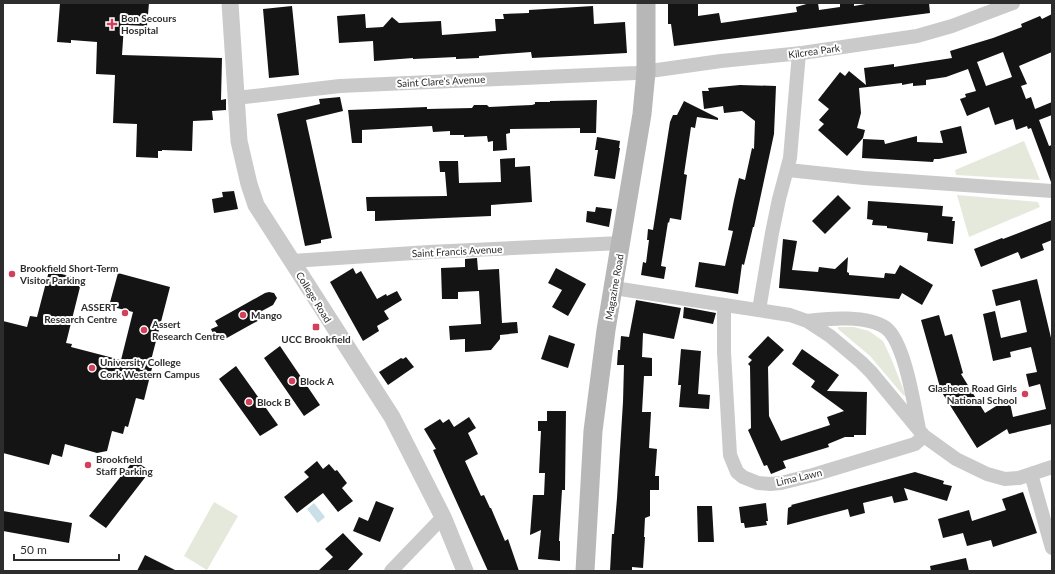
<svg xmlns="http://www.w3.org/2000/svg" width="1055" height="574" font-family="Lato,sans-serif">
	<rect width="100%" height="100%" fill="#fff"/>
	<path fill="#e5e9dc" d="M1024,141L1040,180L956,175L955,170Z
		M957,195L1038,202L1040,207L969,237Z
		M838,327H854L869,331L883,341L891,358L906,396L903,395L870,356L838,329Z
		M214,502L238,516L207,570L184,556Z"/>
	<path fill="#cadfe7" d="M314,503L325,517L318,523L307,509Z"/>
	<path fill="#141414" fill-rule="evenodd" d="M60,3H149L147,26L124,25L122,55L222,58L221,100L226,99V110L212,111L213,120L193,121L192,151L162,150V151H158V158L136,157L137,124L113,123L115,75L96,74L97,42L71,40V43L57,42Z
		M668,3H698V16L719,13L721,23L797,12L796,7L810,3H818L819,10L840,7V3H854V6L871,3H929L930,13L674,46L671,24H668Z
		M292,6L299,75L269,78L263,9Z
		M593,6L594,24L625,22L627,53L532,58L531,52L479,56V58L456,59V57L413,59V58L374,61L373,41L339,43L337,16L365,14L366,28L383,27L392,17L399,23L441,21L442,35L496,31L495,19H504L503,14L529,13V10Z
		M1052,14V52L1019,66L1027,84L1021,86L1026,99L1031,97L1035,109L1052,102V115L1039,120L1049,146L1052,145V182H1051L1031,128L1028,129L1027,126L1016,130L1013,119L995,125L989,107L967,116L960,99L966,97L965,94L976,91L968,69L946,77L926,80V85L913,86V83L902,85V83L859,88L861,113L857,128L865,130L863,138L847,156L818,130L824,124L819,120L829,109L818,100L840,72L845,76L849,71L866,85L864,68L894,64V67L952,58L950,51L993,38L1022,27L1021,24L1040,16L1042,19ZM1003,52L1012,77L986,86L977,62Z
		M740,85L776,86L774,134L754,227H753L744,265L742,264L738,294L695,287L699,262L725,266L733,231L728,230L734,200L739,178L745,180L752,148L754,149L755,121L742,111L724,113L723,106L704,109L702,91H709L708,88Z
		M340,97L343,111L306,120L332,238L321,240V243L305,246L277,114L320,104L319,99Z
		M597,100L596,133H580V128L510,129V133L506,134L507,150L493,151V141L488,142L487,136L464,137V135H450V131L433,132L432,126L362,130V143H352L348,110L427,107V109L472,108L474,105H487L489,107L532,105L535,104V102H550V101Z
		M684,101L718,118V120L697,117L695,128L691,127L684,174L687,175L681,220L670,218L669,223L668,222L661,266L666,267L664,279L641,275L643,262L646,263L649,240H647L648,229L653,230L670,122L673,115H677Z
		M961,126L967,153L939,159H934L933,162L862,158L863,139L884,140L885,144L917,136V142L943,143L940,131Z
		M597,137L620,141L619,148H620L615,179L594,176L598,150H595Z
		M515,158V167L530,166L532,202L491,205V216L375,221V211H367L366,197L447,196L445,172H440L439,161H458L459,183L501,182L500,159Z
		M234,191L238,209L214,213L212,199L223,197L222,192Z
		M838,195L851,208L825,234L812,221Z
		M868,201L943,206L942,216L953,217L952,221H955L953,244L927,241L928,233L887,228V226L872,225L873,220L867,219Z
		M596,207L612,209L609,227L586,222L587,211L595,212Z
		M1052,220V240L1042,244L1044,250L1021,259L1018,252L981,267L974,249L1002,238L1003,239Z
		M783,239L797,241L792,270L818,272L819,267L835,269L848,257L847,272L849,273V275L884,278L885,273L895,274L900,265L933,285L922,305L902,293L899,299L779,288Z
		M477,258L478,270L499,269L502,323L517,322L518,333L500,335V339L491,350L465,352V339L450,340L449,326L481,324L479,291L458,292V299H442L441,268L465,267V259Z
		M353,268L356,274L361,271L377,299L386,294L387,296L397,291L402,300L384,311L389,319L377,326L379,331L363,341L330,282Z
		M556,268L586,284L568,316L552,307L562,290L548,283Z
		M49,271L82,279L66,343L72,344L71,347L121,360L133,312L109,306L118,273L170,287L149,368H152L144,400L136,398L128,427L125,426L123,434L112,431L107,451L97,453L65,444L62,457L52,454L49,465L3,453V321L27,327L30,316L37,317Z
		M1037,279L1052,342V424L1009,434L1007,429L977,448L941,391L921,320L939,315L945,336L952,334L963,373L961,374L985,413L1009,398L1013,417L1046,409L1040,384L1029,387L1026,374L1037,372L1031,347L1010,352L1011,357L993,361L983,314L995,311L1001,338L1027,332L1020,300L996,306L992,290Z
		M269,292L274,293L277,298L273,305L260,312L263,318L225,339L223,336L216,340L211,329L218,326L215,321L265,293Z
		M636,300L681,308L674,339L643,333L642,357L652,358V376H644L642,412H651L649,448L657,449L655,476H659V490H650V516L645,518L644,537H645L643,568L632,567V571H610L612,534H614L617,498L623,402L624,365H617L618,350H620L621,336L629,337Z
		M684,307L716,313L713,324L683,318Z
		M549,335L575,344L568,368L541,359Z
		M768,336L784,350L768,367L769,416L781,441L830,425L827,417L844,411L811,387L815,381L792,364L802,349L839,375L827,391L867,392L866,435H854V437H845L828,444L829,447L783,461L786,468L771,474L767,465L764,466L748,430L751,428L750,366L748,364L752,360L748,357Z
		M280,346L320,405L304,416L264,358Z
		M681,349L701,351L698,394L710,395L709,409L679,407L681,385H678Z
		M406,357L414,367L388,385L379,372L401,358L403,359Z
		M236,366L278,425L260,436L219,379Z
		M547,411H566L565,490H562L559,541H560V561L538,559L541,530L530,535L533,495H544L545,473H539L541,431H538V421H547Z
		M469,417L476,428L468,433L478,454L465,461L481,496L484,495L490,508H491L505,541L508,539L519,571H488L433,450L436,449L424,429L440,419L443,423L449,419L454,427Z
		M134,460L150,471L106,528L89,516Z
		M317,461L323,469L329,464L335,471L337,470L347,483L342,488L353,501L338,512L323,493L297,513L284,497L309,477L304,472Z
		M915,472L944,481L943,484L952,486L947,501L904,488L908,500L894,503L892,496L863,503L865,513L850,517L848,509L787,525L788,508L792,506L791,505Z
		M1023,492L1037,533L993,547L991,540L967,546L963,533L943,538L938,519L969,510L972,521L1006,510L1002,499Z
		M376,501L394,508L380,542L353,531L359,517L368,521Z
		M766,503L768,521H766L767,525L745,528L744,523H741L739,507Z
		M697,506H712L714,542H698Z
		M3,511L72,523L69,543L3,531Z
		M343,533L363,554L347,571H318L333,557L325,549Z
		M145,555L177,571H137Z
		M966,558L969,571H931L930,566Z"/>
	<g fill="none" stroke-linecap="round" stroke-linejoin="round">
		<path stroke="#cacaca" stroke-width="14" d="M236,98L340,86L636,73L721,61L802,53L917,36L952,26L1013,3
			M788,170L864,178L1052,191
			M292,261L429,252L621,243
			M614,288L777,313L790,315L807,321L830,336L861,362L871,372L924,436L956,459L987,474L1005,479L1019,478L1052,467
			M724,305V352L730,455L737,472L743,477L758,483L770,484L781,483L813,475L915,444L924,436
			M759,310L772,233L779,199L790,158L799,53
			M807,321C828,318 868,315 886,328C905,343 914,405 919,429
			M1031,474L1052,548
			M391,571L443,517"/>
		<path stroke="#cacaca" stroke-width="17" d="M230,3L239,141L249,184L256,205L392,417L443,517L465,571"/>
		<path stroke="#b7b7b7" stroke-width="19" d="M585,571L593,431L606,330L642,114L646,72V3"/>
	</g>
	<g fill="#d3405c" stroke="#fff" stroke-width="1.5">
		<path d="M110 18h4v4h4v4h-4v4h-4v-4h-4v-4h4z"/>
		<circle cx="12" cy="274" r="4"/>
		<circle cx="125" cy="313" r="4"/>
		<circle cx="243" cy="315" r="4"/>
		<rect x="312" y="323" width="8" height="8" rx="2"/>
		<circle cx="144" cy="330" r="4"/>
		<circle cx="92" cy="368" r="4"/>
		<circle cx="292" cy="381" r="4"/>
		<circle cx="1025" cy="394" r="4"/>
		<circle cx="249" cy="402" r="4"/>
		<circle cx="88" cy="465" r="4"/>
	</g>
	<g text-anchor="middle" dominant-baseline="central" stroke-width="4" stroke-linejoin="round" paint-order="stroke">
		<g font-size="10" font-weight="bold" fill="#2d2d2d" stroke="#fff" text-anchor="start">
			<text x="121" y="18">Bon Secours<tspan x="121" dy="12">Hospital</tspan></text>
			<text x="20" y="268">Brookfield Short-Term<tspan x="20" dy="12">Visitor Parking</tspan></text>
			<text x="117" y="307" text-anchor="end">ASSERT<tspan x="117" dy="12">Research Centre</tspan></text>
			<text x="251" y="315">Mango</text>
			<text x="152" y="324">Assert<tspan x="152" dy="12">Research Centre</tspan></text>
			<text x="316" y="339" text-anchor="middle">UCC Brookfield</text>
			<text x="100" y="362">University College<tspan x="100" dy="12">Cork Western Campus</tspan></text>
			<text x="300" y="381">Block A</text>
			<text x="1017" y="388" text-anchor="end">Glasheen Road Girls<tspan x="1017" dy="12">National School</tspan></text>
			<text x="257" y="402">Block B</text>
			<text x="96" y="459">Brookfield<tspan x="96" dy="12">Staff Parking</tspan></text>
		</g>
		<g font-size="10" fill="#2d2d2d" stroke="#fff">
			<text transform="translate(814 51) rotate(-8)">Kilcrea Park</text>
			<text transform="translate(441 81) rotate(-3)">Saint Clare's Avenue</text>
			<text transform="translate(457 251) rotate(-3)">Saint Francis Avenue</text>
			<text transform="translate(614 287) rotate(-80)">Magazine Road</text>
			<text transform="translate(314 297) rotate(58)">College Road</text>
			<text transform="translate(799 477) rotate(-13)">Lima Lawn</text>
		</g>
	</g>
	<rect width="1055" height="574" fill="none" stroke="#2d2d2d" stroke-width="8"/>
	<path d="M14 554v6h105v-6" fill="none" stroke="#2d2d2d" stroke-width="2"/>
	<text x="20" y="554" font-size="12" fill="#2d2d2d" stroke="#ffffff" stroke-width="3" paint-order="stroke">50 m</text>
</svg>
